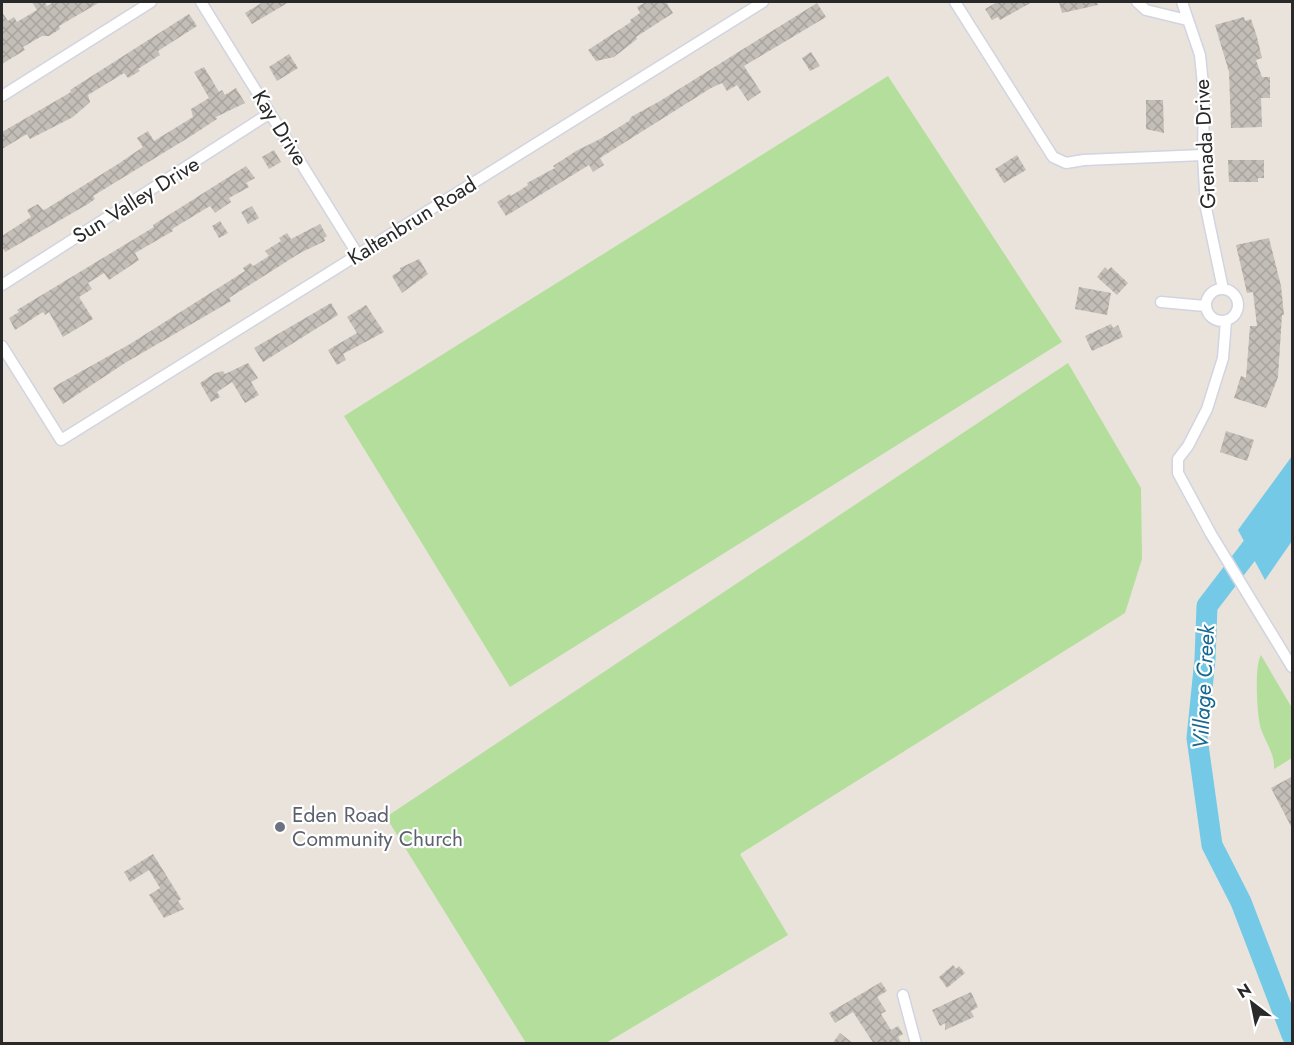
<svg xmlns="http://www.w3.org/2000/svg" width="1294" height="1045" font-family="Jost,sans-serif">
	<defs>
		<pattern id="building-cross-hatch" width="8" height="8" patternUnits="userSpaceOnUse" patternTransform="scale(1.5)"><rect width="8" height="8" fill="#c3beb7"/><path d="M0 0l8 8M0 8l8-8" fill="none" stroke="#a8a39d"/></pattern>
	</defs>
	<rect width="100%" height="100%" fill="#eae3db"/>
	<path fill="#b3de9b" d="M888,76L1062,342L510,687L344,416Z
		M1068,363L1141,488L1142,559L1125,613L740,854L788,935L606,1043H526L386,817Z
		M1261,655L1292,708V758L1274,769C1275,754 1266,743 1261,729C1257,717 1254,665 1261,655Z"/>
	<path fill="#74cae6" d="M1292,456V541L1265,580L1238,530Z"/>
	<g fill="none" stroke-linecap="round" stroke-linejoin="round">
		<path stroke="#74cae6" stroke-width="21" d="M1292,495L1207,606L1205,659L1197,738L1212,845L1241,902L1292,1035"/>
	</g>
	<path fill="url(#building-cross-hatch)" d="M32,2H45L47,6L54,2H100L59,26L60,29L49,36H42L23,47L25,50L2,64V12L8,21L14,17L17,22L37,10Z
		M263,2H289L252,24L245,13Z
		M646,2H666L673,13L636,37L637,39L614,57L596,61L588,50L631,22L630,20L640,13L637,7Z
		M997,2H1032L1000,20L998,17L992,20L985,9Z
		M1059,2H1097L1098,5L1062,13Z
		M817,3L826,17L744,66L761,92L748,101L737,85L727,91L722,83L711,88L600,158L604,165L593,172L589,165L506,216L497,202L510,194L511,196L528,185L527,183L555,168L553,166L576,151L600,139L629,121L631,117L660,101Z
		M189,14L197,26L158,51L160,55L138,69L140,71L128,78L124,73L88,95L90,102L73,117L30,139L27,134L2,149V132L71,92L70,90Z
		M1244,17L1245,21L1251,19L1257,37L1262,58L1256,60L1262,77H1270V98H1261L1262,127L1231,128L1229,72L1215,25Z
		M811,52L820,66L810,71L802,58Z
		M289,54L298,68L277,81L269,67Z
		M204,67L219,92L222,90L225,95L236,88L245,103L216,117L217,119L191,136L93,196L95,199L88,204L5,252L2,246V236L31,217L27,210L38,204L43,210L46,209L118,164L143,147L137,138L148,131L154,141L193,117L191,109L209,98L194,72Z
		M1146,100H1163L1164,133L1146,129Z
		M274,150L281,162L269,169L262,157Z
		M1017,155L1026,170L1004,183L995,169Z
		M1228,160H1264V178H1258V182H1229Z
		M246,166L255,178L246,183L249,187L229,198L231,202L215,213L210,206L172,229L173,231L135,253L139,260L109,280L104,273L88,283L92,289L79,297L93,319L63,337L49,312L45,315L43,312L15,330L9,318L19,312L17,310L154,227L153,225Z
		M252,206L259,218L248,224L241,212Z
		M220,221L228,233L219,238L212,226Z
		M320,224L327,236L324,238L325,241L300,253L229,298L231,301L125,363L63,404L53,388L57,385L130,344L245,271L243,268L250,263L253,266L269,256L265,251L281,241L279,238L287,233L291,239Z
		M1269,238L1281,286L1284,315H1282L1278,377L1266,408L1234,398L1241,376L1246,378L1250,326H1257L1253,292L1247,293L1236,245Z
		M419,259L428,274L402,293L392,276L401,270L400,268Z
		M1105,267L1108,270L1111,267L1128,283L1117,295L1097,277Z
		M1079,287L1111,293L1107,315L1075,309Z
		M331,303L338,315L263,362L254,348Z
		M366,305L384,332L343,354L346,360L337,365L328,350L357,333L347,317Z
		M1111,324L1113,328L1118,325L1123,337L1092,351L1085,336Z
		M248,363L258,378L251,382L259,395L245,403L232,382L217,392L220,397L211,402L200,383L215,373L223,371L225,374Z
		M1226,431L1254,440L1247,461L1220,452Z
		M1293,776V830L1271,788Z
		M153,854L181,899L178,901L184,909L164,918L149,895L160,888L149,870L130,882L124,872Z
		M953,965L956,969L959,966L965,973L947,988L939,977Z
		M881,982L887,991L877,997L886,1011L881,1014L891,1030L898,1026L903,1034L898,1037L902,1044H874L853,1012L835,1023L829,1013Z
		M971,992L978,1007L971,1011L974,1017L945,1030V1023L940,1026L932,1010Z
		M840,1033L854,1044H832Z"/>
	<g fill="none" stroke-linecap="round" stroke-linejoin="round">
		<defs>
			<path id="street" d="M201,2L358,255
				M955,2L1053,157L1066,163L1084,160L1203,155
				M1137,2L1146,10L1187,20
				M1182,2L1200,55L1204,95L1203,155L1206,208L1223,289
				M2,96L151,2
				M2,285L270,113
				M1206 305a16 16 0 1 1 32 0a16 16 0 1 1-32 0Z
				M1161,302L1205,306
				M1226,321L1223,358L1207,409L1188,446L1178,459V473L1211,534L1292,667
				M2,346L61,440L763,2
				M903,995L916,1044"/>
		</defs>
		<use href="#street" stroke="#d1d4e1" stroke-width="13"/>
		<use href="#street" stroke="#fff" stroke-width="10"/>
	</g>
	<circle fill="#6b7280" stroke="#fff" stroke-width="2" cx="280" cy="827" r="6"/>
	<g text-anchor="middle" dominant-baseline="central" stroke-width="4.5" stroke-linejoin="round" paint-order="stroke">
		<g font-size="21" fill="#292929" stroke="#fff">
			<text transform="translate(280 128) rotate(58)">Kay Drive</text>
			<text transform="translate(1205 144) rotate(-93)">Grenada Drive</text>
			<text transform="translate(136 200) rotate(-32)">Sun Valley Drive</text>
			<text transform="translate(412 221) rotate(-32)">Kaltenbrun Road</text>
		</g>
		<g font-size="21" fill="#5b616d" stroke="#fff" text-anchor="start">
			<text x="292" y="815">Eden Road<tspan x="292" dy="24">Community Church</tspan></text>
		</g>
		<g font-size="22" font-style="italic" fill="#166890" stroke="#fff">
			<text transform="translate(1203 687) rotate(-87)">Village Creek</text>
		</g>
	</g>
	<rect width="1294" height="1045" fill="none" stroke="#292929" stroke-width="6"/>
	<g transform="translate(1252 1003) rotate(328)" stroke="#ffffff" stroke-width="4.5" paint-order="stroke">
	<path d="M0-4.5L10 22L0 15L-10 22Z" fill="#292929"/>
	<text y="-9" font-size="16" font-weight="bold" text-anchor="middle" fill="#292929">N</text>
	</g>
</svg>
